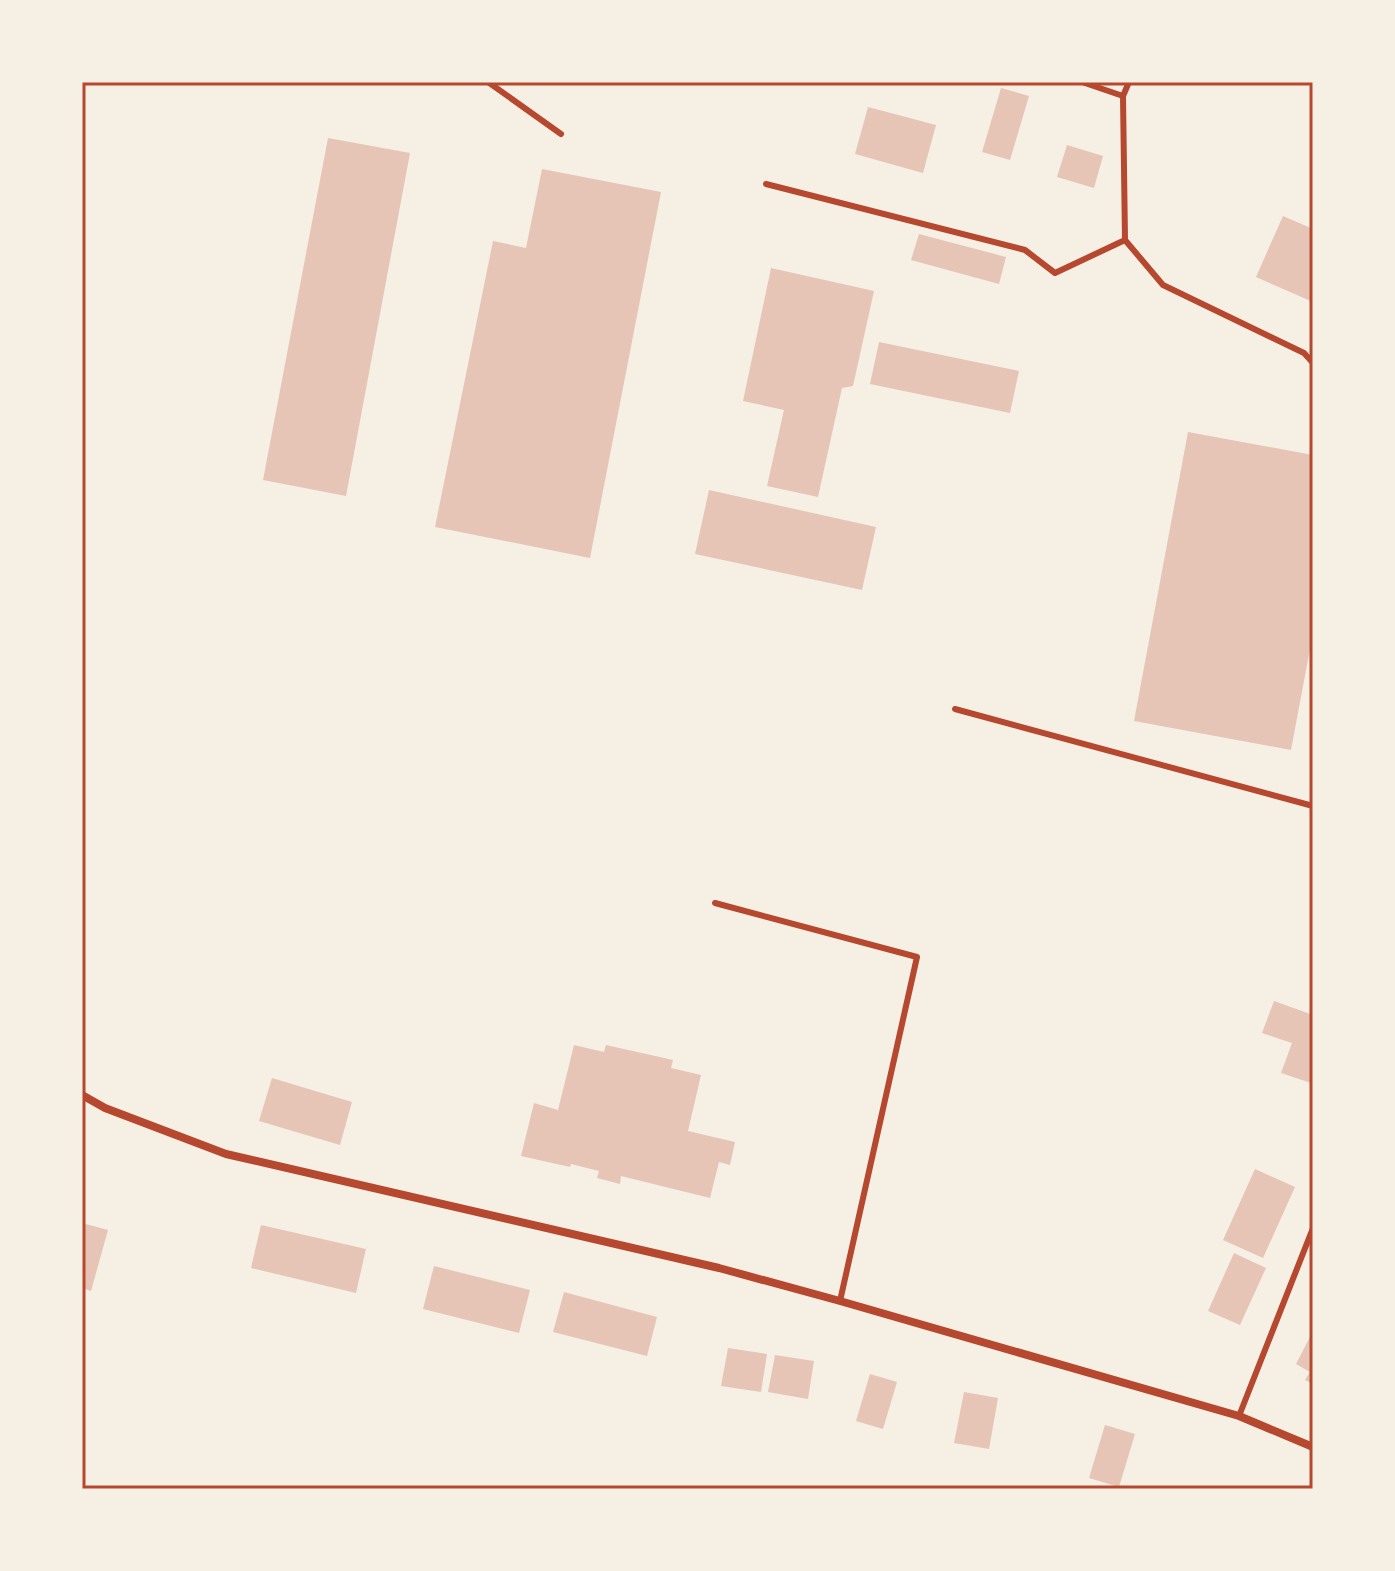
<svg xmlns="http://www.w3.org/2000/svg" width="1395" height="1571" font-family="'IBM Plex Serif',serif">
	<rect width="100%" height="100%" fill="#f6efe4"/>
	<path fill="#e6c5b7" d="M1001,88L1029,96L1010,160L982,152Z
		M868,107L936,125L923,173L855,154Z
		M328,138L410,153L346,496L263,480Z
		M1067,145L1103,156L1094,188L1057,177Z
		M542,169L661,192L590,558L435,527L493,241L526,248Z
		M1283,216L1313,229V302L1256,277Z
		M919,234L1006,257L999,284L911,260Z
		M771,268L874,291L853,386L842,388L818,497L767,486L784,410L743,401Z
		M879,342L1019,371L1010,413L870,384Z
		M1188,432L1313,455V633L1291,750L1134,721Z
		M709,490L876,527L862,590L695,554Z
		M1274,1001L1313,1015V1078L1311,1083L1281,1073L1292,1043L1262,1033Z
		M574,1045L604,1052L606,1045L673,1060L671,1068L701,1075L688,1131L735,1142L730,1165L719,1162L710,1198L621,1176L620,1184L597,1178L599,1171L571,1164L570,1167L521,1156L534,1103L558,1110Z
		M272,1078L352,1102L340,1145L259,1121Z
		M1255,1169L1295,1187L1263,1258L1223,1240Z
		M82,1223L108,1230L91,1291L82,1288Z
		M261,1225L366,1249L356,1293L251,1268Z
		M1234,1253L1266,1268L1240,1325L1208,1311Z
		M434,1266L530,1290L519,1333L423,1309Z
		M564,1292L657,1317L647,1356L553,1332Z
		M1313,1331V1384L1305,1380L1310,1372L1296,1364Z
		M728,1348L767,1354L761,1392L721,1386Z
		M775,1355L814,1361L808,1399L768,1392Z
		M870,1374L897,1382L883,1429L856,1421Z
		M964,1392L998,1398L989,1449L954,1443Z
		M1105,1425L1135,1434L1119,1487L1089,1478Z"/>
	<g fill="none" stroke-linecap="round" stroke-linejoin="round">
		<path stroke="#b5482f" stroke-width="6" d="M488,82L561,134
			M1082,82L1123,96
			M1129,82L1123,96L1125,240L1163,285L1304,353L1313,363
			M766,184L1025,250L1055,273L1125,240
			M955,709L1313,806
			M715,903L917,957L840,1301
			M1239,1416L1313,1228"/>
		<path stroke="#b5482f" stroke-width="8" d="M82,1095L105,1108L226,1154L719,1268L840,1301L1239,1416L1313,1447"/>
	</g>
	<rect width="1395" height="1571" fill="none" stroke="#f6efe4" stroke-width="168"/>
	<rect x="84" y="84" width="1227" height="1403" fill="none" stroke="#b5482f" stroke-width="3"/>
</svg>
